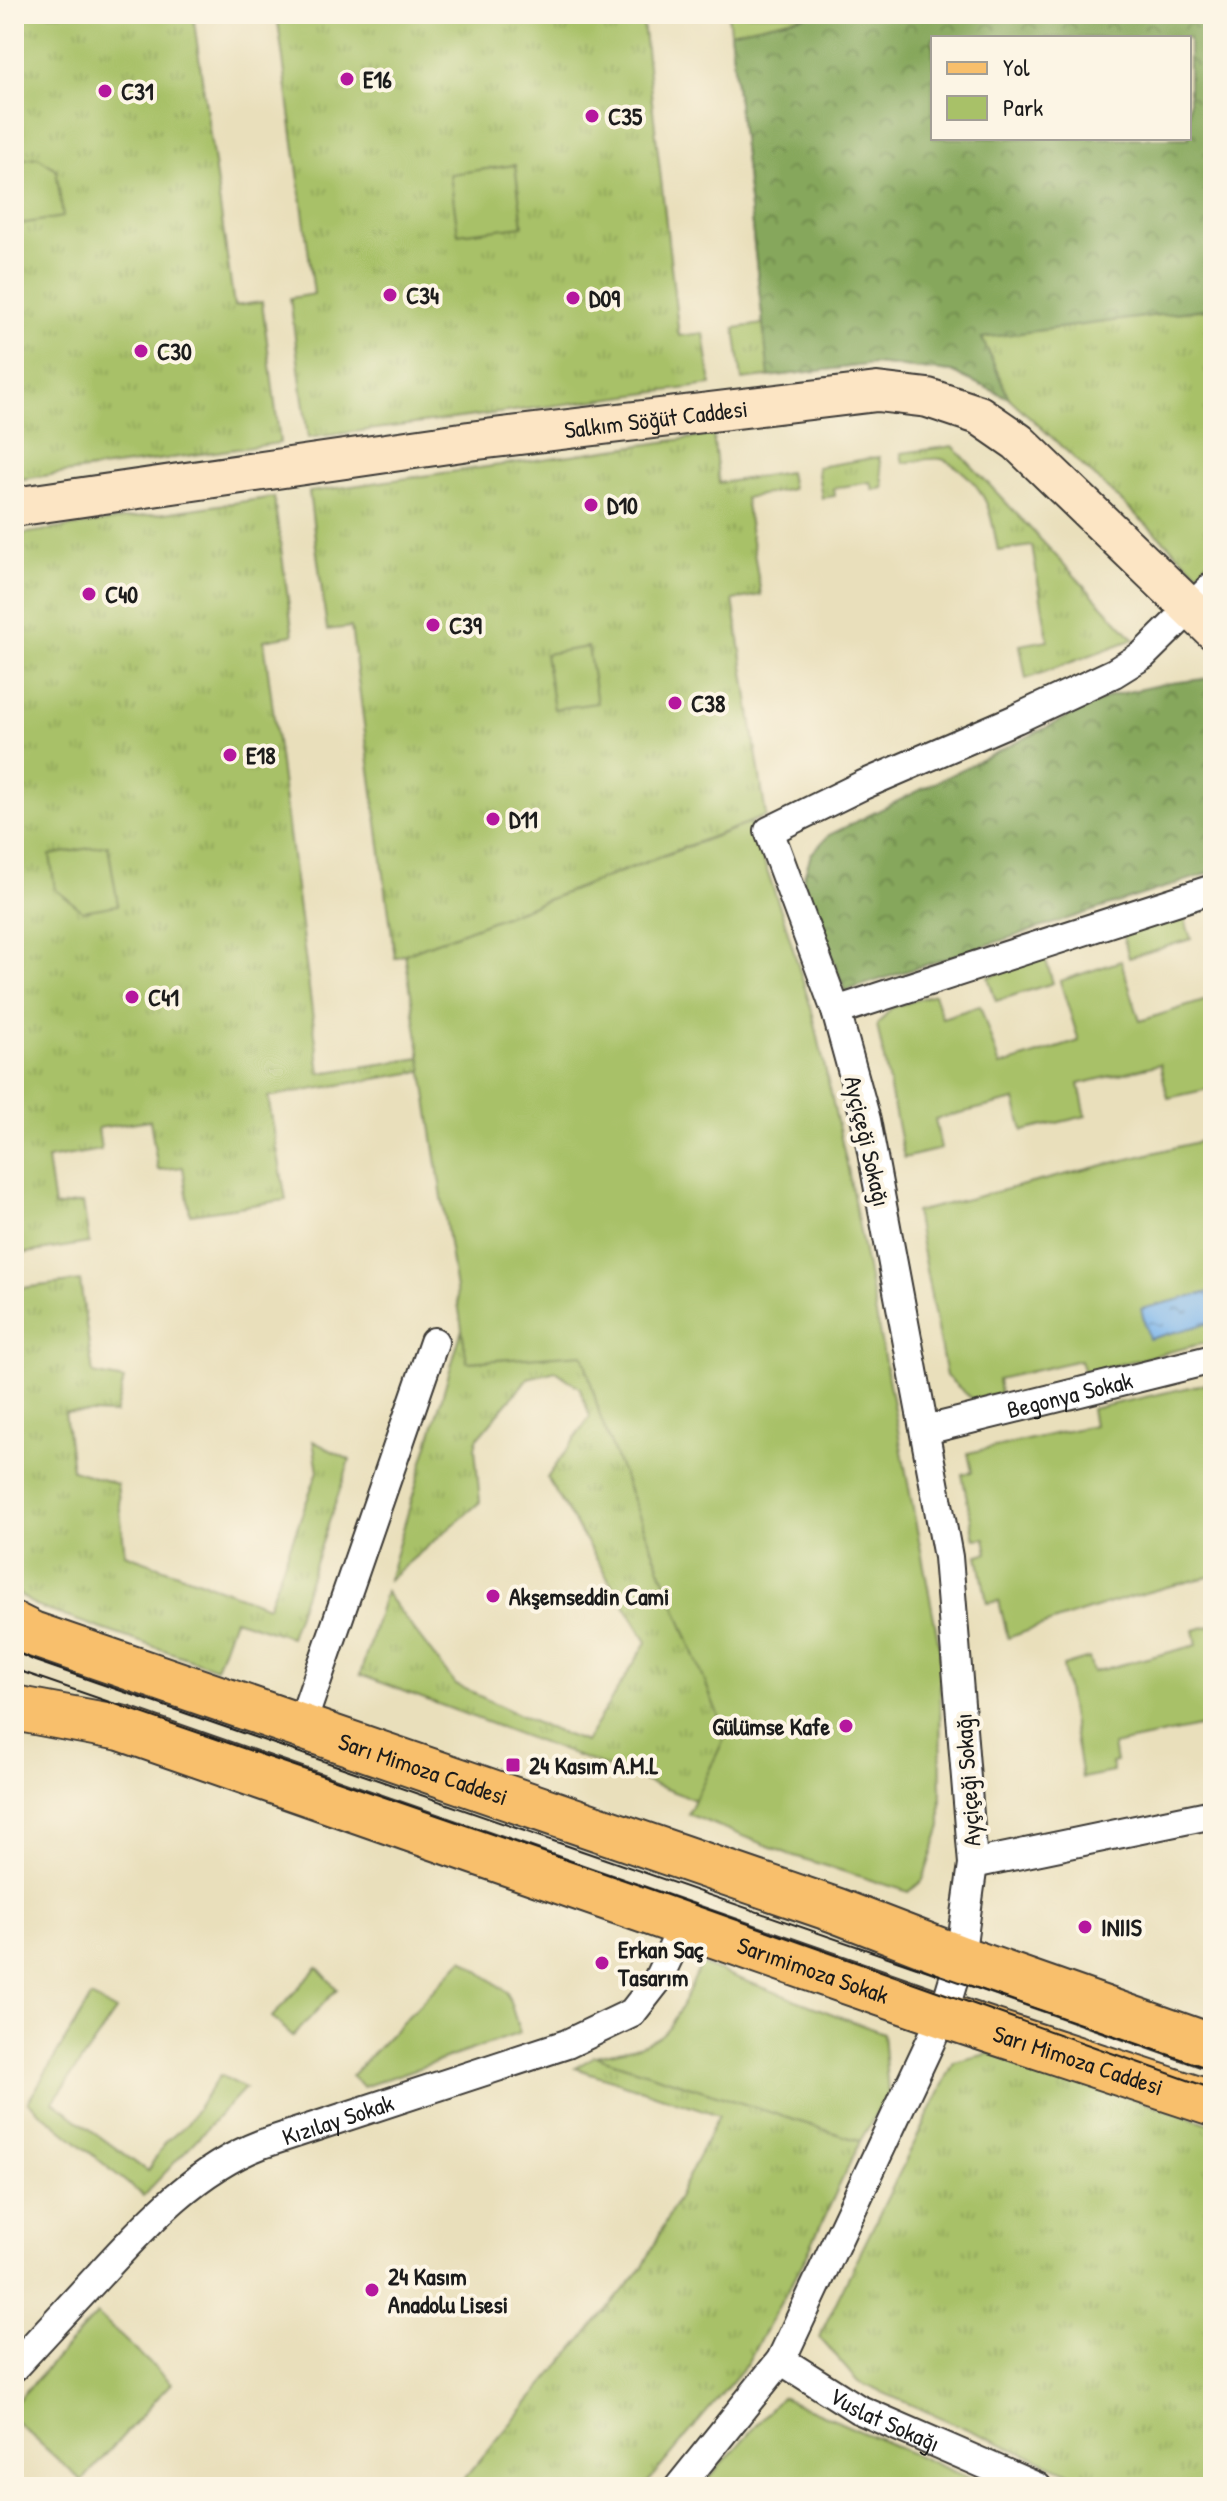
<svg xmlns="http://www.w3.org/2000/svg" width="1227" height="2501" font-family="'Patrick Hand',sans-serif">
	<defs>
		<pattern id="grass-tufts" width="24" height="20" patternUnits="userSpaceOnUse" patternTransform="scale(2)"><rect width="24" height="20" fill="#a8c168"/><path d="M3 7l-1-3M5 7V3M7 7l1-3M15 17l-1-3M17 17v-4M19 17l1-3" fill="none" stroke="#90a55a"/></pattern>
		<pattern id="forest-crowns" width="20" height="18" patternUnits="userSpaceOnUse" patternTransform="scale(2)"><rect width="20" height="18" fill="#86a75c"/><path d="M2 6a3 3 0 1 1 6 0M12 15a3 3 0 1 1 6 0" fill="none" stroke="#6d874b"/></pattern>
		<pattern id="water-ripples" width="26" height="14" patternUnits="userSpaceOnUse" patternTransform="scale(2)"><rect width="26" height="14" fill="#7cb6ed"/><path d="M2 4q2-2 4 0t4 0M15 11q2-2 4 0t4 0" fill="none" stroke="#6593bf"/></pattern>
	</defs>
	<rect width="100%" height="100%" fill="#fcf5e5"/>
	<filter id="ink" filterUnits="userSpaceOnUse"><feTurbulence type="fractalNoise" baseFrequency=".0125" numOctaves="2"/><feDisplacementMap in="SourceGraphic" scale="16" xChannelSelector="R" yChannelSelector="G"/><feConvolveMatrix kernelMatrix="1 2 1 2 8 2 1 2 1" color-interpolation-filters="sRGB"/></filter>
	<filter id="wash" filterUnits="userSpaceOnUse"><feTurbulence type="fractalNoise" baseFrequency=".006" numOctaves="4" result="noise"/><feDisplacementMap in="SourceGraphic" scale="32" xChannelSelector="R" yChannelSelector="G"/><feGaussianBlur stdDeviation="1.8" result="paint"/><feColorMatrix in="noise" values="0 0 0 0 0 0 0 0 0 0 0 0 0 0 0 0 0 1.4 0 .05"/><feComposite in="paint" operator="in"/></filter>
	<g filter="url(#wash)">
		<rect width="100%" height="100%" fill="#e9dfbb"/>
		<path fill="url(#grass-tufts)" stroke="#626e42" stroke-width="2" fill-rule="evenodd" d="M14,14H193L234,306L262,302L280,443L14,480Z
			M277,14H642L679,336L704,333L711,385L308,438L290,298L314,294Z
			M728,14H1213V555L1198,572L1009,398L952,372L873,364L742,380L735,328L763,324ZM933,38H1189V138H933Z
			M713,435L719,483L789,472L792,489L745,498L761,595L733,600L766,816L395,958L351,627L327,630L309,492Z
			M953,446L1134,639L1026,679L1020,645L1048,640L1032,546L998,551C991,514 989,492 958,468C953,465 947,460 941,459C930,457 914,462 903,463L901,453Z
			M879,457L884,488L873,490L871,482L834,488L835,496L822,498L817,467Z
			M274,497L293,635L264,640L320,1073L421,1058L423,1071L268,1097L286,1200L190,1214L183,1167L158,1170L150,1120L98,1128L101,1150L47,1159L54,1207L83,1203L89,1243L14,1255V535Z
			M80,1281L93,1374L124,1380L115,1414L65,1412L72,1470L117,1484L125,1554L268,1606L318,1471L313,1441L350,1460L290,1637L234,1619L216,1668L35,1606L14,1590V1289Z
			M462,1329L468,1362L583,1353L601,1419L727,1735L695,1800L360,1675L385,1592L456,1685L545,1727L585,1742L647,1642L547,1478L590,1417L580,1388L556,1371L528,1378L477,1439L475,1448L480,1502L388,1580Z
			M995,2052L1213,2125V2487H1102L858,2382L819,2337L954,2062Z
			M595,2056L860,2141L804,2261L746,2365L644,2487H457L643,2267L719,2115L575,2068Z"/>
		<path fill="url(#forest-crowns)" stroke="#51623c" stroke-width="2" fill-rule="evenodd" d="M814,14H1213V308L982,338L1009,398L952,372L874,364L769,377L730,32ZM933,38H1189V138H933Z
			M1213,678V872L845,991L803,879L811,854L829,835L1110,696L1163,684Z"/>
		<path fill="#a8c168" stroke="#626e42" stroke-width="2" d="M38,157L56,169L63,217L14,225V160Z
			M515,165L523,226L458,234L450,174Z
			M588,647L597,703L554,709L545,654Z
			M750,823L784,919L813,1015L848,1169L940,1650L941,1826L923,1880L909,1892L791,1855L688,1814L726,1735L601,1419L583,1354L467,1362L405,954Z
			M108,845L118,905L83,911L55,889L50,855Z
			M1183,913L1191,939L1129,958L1122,932Z
			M1045,957L1053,983L996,1001L988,977Z
			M1121,961L1140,1021L1213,998V1088L1168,1098L1160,1064L1079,1084L1086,1116L1023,1131L1015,1100L935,1119L941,1149L904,1158L877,1025L891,1008L934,994L942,1018L980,1006L1000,1066L1079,1041L1060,981Z
			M1213,1138V1341L1084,1373L1080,1360L998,1379L1000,1393L973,1400L946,1376L915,1212Z
			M1213,1382V1576C1143,1591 1076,1613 1008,1638L999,1601L987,1603L978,1555L988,1553L985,1538L975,1539L962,1474L972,1472L968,1453L1094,1425L1091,1409Z
			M1213,1625V1724L1113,1745L1116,1762L1111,1763L1113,1772L1082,1778L1063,1666L1089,1658L1093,1672L1197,1645L1194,1630Z
			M463,1959L507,1992L520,2033L363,2087L351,2076Z
			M701,1964L883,2033L888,2094L860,2141L595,2056C617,2051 642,2048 661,2035C676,2024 693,1981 701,1964Z
			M317,1967L337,1989L293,2036L272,2017Z
			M91,1997L116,2011L53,2102L147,2171L166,2142L187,2124L220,2075L245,2088L143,2196L28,2102Z
			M97,2314L171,2383L82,2481L14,2420V2404Z
			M781,2397L989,2487H701Z"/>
		<path fill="url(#water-ripples)" stroke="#4c6984" stroke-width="2" d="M1213,1291V1322L1149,1339L1141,1309Z"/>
	</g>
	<g filter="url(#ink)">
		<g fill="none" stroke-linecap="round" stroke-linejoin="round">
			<defs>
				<g id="street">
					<path d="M836,1011L1213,889"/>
					<path id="s1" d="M926,1430L1213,1359"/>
					<path d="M301,1726L434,1342"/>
					<path d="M973,1864L1213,1814"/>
					<path id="s2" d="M781,2360L858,2409L1037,2487"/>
					<path id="s3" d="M14,2367C43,2336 72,2304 101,2273C148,2222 196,2169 262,2144L567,2044L632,2013L657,1981L684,1924"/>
					<path d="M679,2487L781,2360L943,2015L960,1958L973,1864L948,1557L866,1120L836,1011L769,831L863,785L1016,719L1114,673L1143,655L1213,586"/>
				</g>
				<g id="secondary">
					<path id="s4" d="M14,507L469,441L877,392L928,398L979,415L1018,442L1213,630"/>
				</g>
				<g id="primary">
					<path id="s5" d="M14,1625L32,1634L835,1910L960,1958L1213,2047"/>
					<path id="s6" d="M14,1708L121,1728L943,2015L1213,2104"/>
				</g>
			</defs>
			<use href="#street" stroke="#3b3934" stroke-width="32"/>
			<use href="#secondary" stroke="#3b3934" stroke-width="42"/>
			<use href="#primary" stroke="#3b3934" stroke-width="48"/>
			<use href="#street" stroke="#fff" stroke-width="28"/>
			<use href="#secondary" stroke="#fce5c4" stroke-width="38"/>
			<use href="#primary" stroke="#f8bf6c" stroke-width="44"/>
			<path stroke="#1c1c1c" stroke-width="2" d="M14,1651L35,1661L1213,2070
				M14,1669L636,1884L1213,2089"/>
		</g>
	</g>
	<g fill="#b5179e" stroke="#fcf5e5" stroke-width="3">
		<circle cx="347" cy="79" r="8"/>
		<circle cx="105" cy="91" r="8"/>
		<circle cx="592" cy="116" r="8"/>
		<circle cx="390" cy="295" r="8"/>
		<circle cx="573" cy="298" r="8"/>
		<circle cx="141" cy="351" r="8"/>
		<circle cx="591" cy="505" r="8"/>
		<circle cx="89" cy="594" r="8"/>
		<circle cx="433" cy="625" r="8"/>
		<circle cx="675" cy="703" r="8"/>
		<circle cx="230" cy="755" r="8"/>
		<circle cx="493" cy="819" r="8"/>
		<circle cx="132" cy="997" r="8"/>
		<circle cx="493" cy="1596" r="8"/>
		<circle cx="846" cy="1726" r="8"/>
		<rect x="505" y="1757" width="16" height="16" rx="4"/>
		<circle cx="1085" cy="1927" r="8"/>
		<circle cx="602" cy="1963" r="8"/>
		<circle cx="372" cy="2290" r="8"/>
	</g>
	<g text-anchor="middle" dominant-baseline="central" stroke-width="8" stroke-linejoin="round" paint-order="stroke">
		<g font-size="24" font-weight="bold" fill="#1c1c1c" stroke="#fcf5e5" text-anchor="start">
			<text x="363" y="79">E16</text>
			<text x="121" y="91">C31</text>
			<text x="608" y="116">C35</text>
			<text x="406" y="295">C34</text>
			<text x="589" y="298">D09</text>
			<text x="157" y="351">C30</text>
			<text x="607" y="505">D10</text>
			<text x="105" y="594">C40</text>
			<text x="449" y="625">C39</text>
			<text x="691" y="703">C38</text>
			<text x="246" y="755">E18</text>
			<text x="509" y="819">D11</text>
			<text x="148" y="997">C41</text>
			<text x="509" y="1596">Akşemseddin Cami</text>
			<text x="830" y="1726" text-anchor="end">Gülümse Kafe</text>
			<text x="529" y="1765">24 Kasım A.M.L</text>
			<text x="1101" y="1927">INIIS</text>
			<text x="618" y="1949">Erkan Saç<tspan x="618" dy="28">Tasarım</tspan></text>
			<text x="388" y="2276">24 Kasım<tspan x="388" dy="28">Anadolu Lisesi</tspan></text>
		</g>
		<g font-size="24" fill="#1c1c1c" stroke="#fcf5e5">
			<text stroke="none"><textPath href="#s4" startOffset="648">Salkım Söğüt Caddesi</textPath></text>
			<text transform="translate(868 1141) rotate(77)">Ayçiçeği Sokağı</text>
			<text stroke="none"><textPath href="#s1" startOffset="148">Begonya Sokak</textPath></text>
			<text stroke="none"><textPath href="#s5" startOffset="434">Sarı Mimoza Caddesi</textPath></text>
			<text transform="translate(967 1780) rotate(-94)">Ayçiçeği Sokağı</text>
			<text stroke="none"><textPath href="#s6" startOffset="842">Sarımimoza Sokak</textPath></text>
			<text stroke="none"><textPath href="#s6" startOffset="1122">Sarı Mimoza Caddesi</textPath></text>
			<text stroke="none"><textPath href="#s3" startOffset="416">Kızılay Sokak</textPath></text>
			<text stroke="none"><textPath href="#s2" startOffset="120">Vuslat Sokağı</textPath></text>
		</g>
	</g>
	<rect width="1227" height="2501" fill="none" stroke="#fcf5e5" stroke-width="48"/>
	<rect x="931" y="36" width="260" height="104" fill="#fcf5e5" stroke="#a29e95" stroke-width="2"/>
	<rect x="947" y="62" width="40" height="12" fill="#f8bf6c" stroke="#a29e95" stroke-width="2"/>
	<text x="1003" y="76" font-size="24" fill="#1c1c1c">Yol</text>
	<rect x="947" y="96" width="40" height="24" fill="#a8c168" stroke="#a29e95" stroke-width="2"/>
	<text x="1003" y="116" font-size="24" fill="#1c1c1c">Park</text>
</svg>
